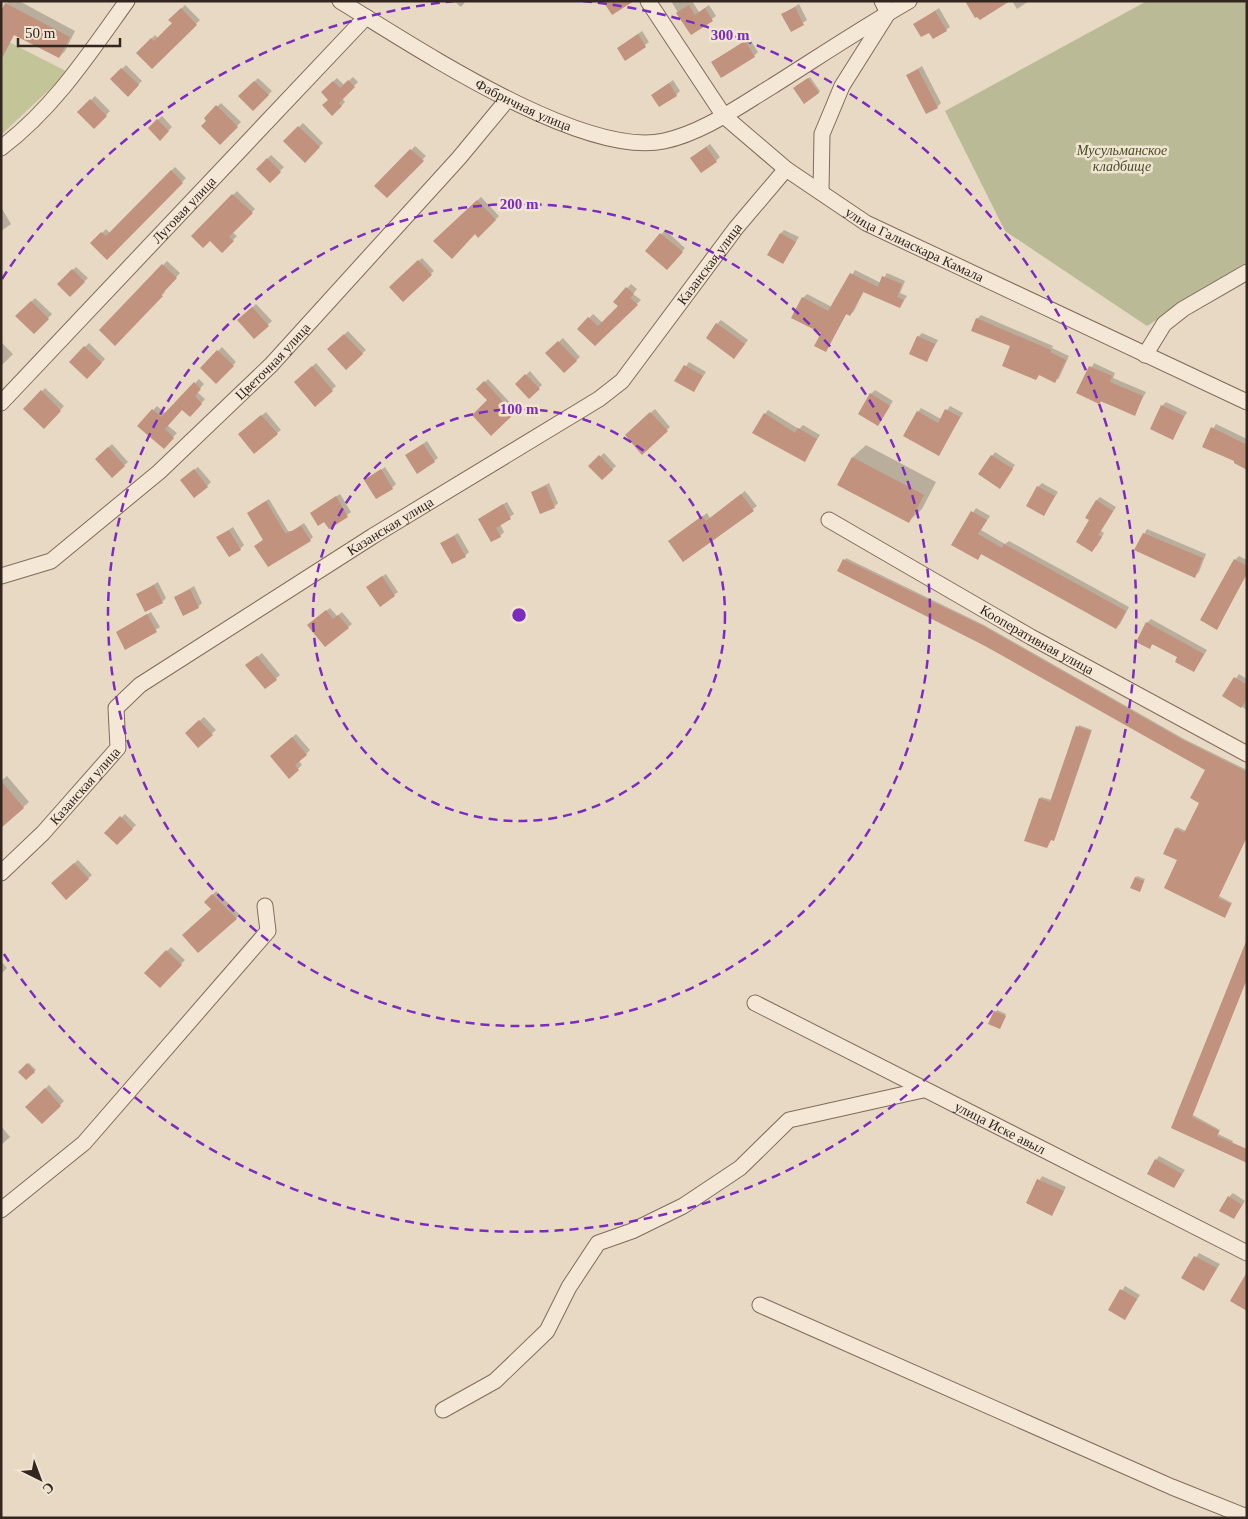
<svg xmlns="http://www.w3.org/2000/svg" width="1248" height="1519" font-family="'Times New Roman',serif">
	<rect width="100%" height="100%" fill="#e8d9c4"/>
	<path fill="#c4c499" d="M1,38L68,72L1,135Z"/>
	<path fill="#baba97" d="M1147,1H1247V262L1147,326L1005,231L945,111Z"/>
	<path fill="#0003" d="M9,1H19L75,31L65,51L59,57L6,4Z
		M454,1H466L461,7Z
		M671,1H692L699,12L709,5L716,16L691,34Z
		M1012,1H1029L1017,9Z
		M799,4L807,20L791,31L782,15Z
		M185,5L200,20L152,67L138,53L155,35L158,38L173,23L170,20Z
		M939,8L950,27L946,30L929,31L915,24Z
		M642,31L649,42L625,59L618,48Z
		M749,38L758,52L754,56L713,62Z
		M126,65L142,81L128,95L111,79Z
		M922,66L941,103L937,107L908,75Z
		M353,77L358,82L342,98L345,102L332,115L329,99L322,92L337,78L344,85Z
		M810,77L820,91L818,93L796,86Z
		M258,78L272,91L253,110L240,96Z
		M673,80L680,91L676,95H653Z
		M95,96L110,111L94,127L79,112Z
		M221,103L241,122L220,143L205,118Z
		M162,116L172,127L160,139L149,128Z
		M303,123L323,143L305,161L285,141Z
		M710,144L720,157L716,161L696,154Z
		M415,146L426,156L387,196L376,186Z
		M271,155L284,167L270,181L258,169Z
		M175,167L186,178L107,258L92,243L106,229L110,233Z
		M237,191L255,209L232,232L237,236L222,251L210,239L193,236Z
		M481,197L499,216L478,236L475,233L435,241Z
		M1,207L11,224L1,231Z
		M665,230L685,248L671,264L647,251Z
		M784,230L799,237L783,263L781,233Z
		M422,258L434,271L403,300L390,287Z
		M167,261L180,273L164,290L165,292L115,344L101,330Z
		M76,267L88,278L70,295L59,284Z
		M855,270L881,283L887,273L905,281L900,293L907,296L900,306L864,291L854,311L850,315L847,313L826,350L822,333L803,298L807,294L832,307Z
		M631,284L637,289L633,294L641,300L595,345L579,329L593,314L603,323L620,306L615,302Z
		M35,298L52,314L34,333L17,316Z
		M256,304L272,321L254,337L239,320Z
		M981,315L1053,346L1052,348L1069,356L1059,378L1055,381L1040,374L1036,378L1012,346L977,319Z
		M721,320L748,340L734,358L717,324Z
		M348,331L366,350L346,368L329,349Z
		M922,333L938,340L927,360L918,337Z
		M563,338L580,357L564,372L547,353Z
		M1,342L13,354L1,366Z
		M89,343L105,359L87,378L70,362Z
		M222,347L236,362L216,382L202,368Z
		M689,362L706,372L693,391L676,380Z
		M316,363L336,386L315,405L299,379Z
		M1094,363L1115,373L1113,378L1146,392L1134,414L1078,393Z
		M530,371L542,385L529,397L517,384Z
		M199,379L204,384L197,392L205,399L194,412L182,408L167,425L177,433L164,447L139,425L157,406L166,414Z
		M488,379L517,410L491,434L489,400L478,389Z
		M45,388L64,406L44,427L25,409Z
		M875,390L893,401L878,424L871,394Z
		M1166,402L1187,412L1173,438L1162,406Z
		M950,406L963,413L939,454L918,412L921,408L941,419Z
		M655,409L670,427L642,453L626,435Z
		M768,410L799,429L803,425L820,435L804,460L765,414Z
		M266,412L281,430L277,433L243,431Z
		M1216,424L1247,439V468L1236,461L1204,446Z
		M427,441L438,458L434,461L407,455Z
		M112,444L128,462L112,476L96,459Z
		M866,445L936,482L922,509L909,521L839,484L853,457Z
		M995,452L1015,465L1000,487L992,456Z
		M604,453L616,466L602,479L590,466Z
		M198,467L211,482L207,486L185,477Z
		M385,467L396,484L392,488L366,480Z
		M549,483L558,503L554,507L532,492Z
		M1042,483L1058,492L1044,514L1038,487Z
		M745,491L757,506L684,560L669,541L707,513L710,518Z
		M340,494L351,512L329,528L325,520L311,513Z
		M1100,497L1116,507L1101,531L1104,533L1096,547L1091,520L1096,501Z
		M269,499L288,531H292L304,523L313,537L310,540L256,546L264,539L248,513Z
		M507,502L514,514L500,524L504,532L500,536L479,519Z
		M976,508L990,516L981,530L1005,544L1009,541L1129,607L1120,624L1116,628L982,553L978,559L953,544Z
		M233,527L244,545L240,549L218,537Z
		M1147,529L1206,554L1199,572L1195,576L1136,549Z
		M458,533L469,552L465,556L442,543Z
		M1239,556L1247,560V574L1217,628L1235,560Z
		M846,558L984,625L1184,739L1247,770V841L1245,840L1219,896L1232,903L1226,915L1179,860L1176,829L1177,827L1186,831L1200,802L1206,769L986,645L839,571Z
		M386,574L398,592L394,595L372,583Z
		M158,582L166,598L162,602L138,594Z
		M194,586L202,603L198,607L175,598Z
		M330,608L337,616L342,612L352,624L348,627L313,621Z
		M151,612L160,627L126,648L117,632Z
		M1151,619L1207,650L1194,671L1179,656L1154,643L1150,647L1147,623Z
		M262,653L280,675L265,688L251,662Z
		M1239,674L1247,679V710L1224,696Z
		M204,717L216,730L198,746L186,733Z
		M1079,725L1092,730L1055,838L1051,839L1047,847L1040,799L1041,797L1052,800Z
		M296,734L310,750L299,761L302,765L289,777L275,753Z
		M7,776L29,802L1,827V781Z
		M125,814L136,825L117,843L106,833Z
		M78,860L92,875L66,898L53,883Z
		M1137,876L1145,879L1141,889L1132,887Z
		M216,891L240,915L236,918L212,909L206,902Z
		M171,947L185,960L160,986L146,973Z
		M1,961L7,968L1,974Z
		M997,1010L1006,1014L1001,1026L990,1023Z
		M29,1063L36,1070L26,1078L20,1072Z
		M49,1085L64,1101L42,1123L27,1107Z
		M1193,1115L1220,1130L1218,1134L1233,1141L1229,1151L1172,1128Z
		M1,1126L10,1137L1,1145Z
		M1159,1156L1185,1170L1174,1187L1156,1160Z
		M1042,1176L1066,1187L1052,1214L1027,1203Z
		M1233,1193L1245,1201L1234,1218L1229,1197Z
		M1199,1253L1220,1264L1204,1289L1183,1278Z
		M1125,1286L1140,1295L1125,1318L1110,1310Z"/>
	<path fill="#c1927e" d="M603,1H634L612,15Z
		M965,1H1010L980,20L977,17L975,18Z
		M5,3L70,37L59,58L14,35L1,60V11Z
		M689,5L695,15L705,8L713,21L691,35L676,13Z
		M795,7L804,25L791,32L781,14Z
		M181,8L197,25L152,69L136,53L151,38L154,41L172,23L168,20Z
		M935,11L947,31L933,39L929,33L921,37L913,24Z
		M638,34L646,47L625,61L617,48Z
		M745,41L755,57L721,78L711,62Z
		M121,68L139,85L128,97L110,79Z
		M918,69L938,108L926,114L906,75Z
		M808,78L819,93L804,104L793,88Z
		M348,80L355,87L339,103L342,106L332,116L322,105L328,100L321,92L333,81L340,88Z
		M254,81L269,95L253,111L238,96Z
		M669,83L677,96L659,107L651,95Z
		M90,99L107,116L94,129L77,112Z
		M216,105L238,127L220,145L201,126L206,121L204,118Z
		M157,119L169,131L160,141L148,128Z
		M298,126L320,147L305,163L283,141Z
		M706,147L717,162L701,173L690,158Z
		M410,149L424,161L387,198L374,186Z
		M267,158L281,172L270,183L256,169Z
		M171,170L183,183L107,260L90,243L101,232L106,236Z
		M232,194L253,213L229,237L234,241L222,253L210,241L203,248L191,236Z
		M477,200L496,220L478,238L475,234L452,259L433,241Z
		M660,233L683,252L667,270L645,251Z
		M780,233L796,242L783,264L767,255Z
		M418,260L432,275L403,302L389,287Z
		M162,264L177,278L161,295L163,296L115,346L99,330Z
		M72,269L85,282L70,297L57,284Z
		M850,273L878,287L882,276L902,284L897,297L904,300L900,308L863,292L850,316L846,314L826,352L814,346L821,333L791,318L802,297L828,311Z
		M626,287L634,294L630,298L638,305L595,346L577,329L588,317L598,326L618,306L613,302Z
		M31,301L49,319L34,334L15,316Z
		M252,307L269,326L254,339L237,320Z
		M976,318L1051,350L1050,352L1066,360L1055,383L1039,375L1036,380L1002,366L1010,346L971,331Z
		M716,323L745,344L734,359L706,338Z
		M344,334L363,354L346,370L327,349Z
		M917,336L935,344L927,362L909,354Z
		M558,341L577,361L564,373L545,353Z
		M84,346L102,363L87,379L69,362Z
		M217,350L234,366L216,384L200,368Z
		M684,365L703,376L694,392L674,381Z
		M312,366L333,391L315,407L294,382Z
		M1089,366L1112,376L1110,382L1143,396L1135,416L1101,401L1099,404L1076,393Z
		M525,374L540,389L529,399L515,384Z
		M484,381L514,414L491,436L472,415L487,400L476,389Z
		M194,382L201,389L195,396L202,404L190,417L182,410L165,429L174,438L164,449L137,426L152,409L161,417Z
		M41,390L61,411L44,429L23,409Z
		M870,393L890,406L878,426L858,414Z
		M1161,405L1184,416L1173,440L1150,429Z
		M945,409L960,417L939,456L903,436L917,411L938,423Z
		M650,412L668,431L642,455L625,435Z
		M764,413L795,433L798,428L817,439L805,462L752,433Z
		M261,415L278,434L254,454L238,434Z
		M1211,427L1247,445V470L1234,463V461L1202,447Z
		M423,444L435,462L417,474L405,455Z
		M108,447L125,466L112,478L95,459Z
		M599,455L613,470L602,480L588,466Z
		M991,455L1013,469L1000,489L978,474Z
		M852,457L924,495L909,523L837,485Z
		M194,469L208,487L194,498L180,480Z
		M381,469L393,489L376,499L364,480Z
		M546,486L555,508L540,514L531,492Z
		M1037,486L1055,496L1044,516L1026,506Z
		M741,494L754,511L683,562L668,541L702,516L706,521Z
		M336,496L348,517L329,529L324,522L318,526L310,513Z
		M1096,500L1113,511L1098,535L1102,537L1092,552L1076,542L1089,520L1085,518Z
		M266,501L285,533H288L301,526L311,541L268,567L254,546L263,540L247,513Z
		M503,504L511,519L496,528L501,537L491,542L478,519Z
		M971,511L987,520L978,534L1002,548L1004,544L1126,611L1116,629L981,554L978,560L951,545Z
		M229,530L241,550L229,557L216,537Z
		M1143,533L1203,558L1195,578L1134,550Z
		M454,536L466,557L452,564L440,543Z
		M843,559L983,626L1183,740L1247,772V837L1218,898L1231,904L1225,918L1164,888L1177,860L1163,854L1175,828L1184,833L1199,803L1190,798L1205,770L985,646L837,571Z
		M1234,559L1247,566V573L1217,630L1200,620Z
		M382,576L395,596L380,607L366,587Z
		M154,585L163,603L145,612L136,594Z
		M190,589L199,608L183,616L174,597Z
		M326,610L333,619L338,615L349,628L325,647L307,625Z
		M147,614L157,632L125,650L116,632Z
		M1146,622L1204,654L1194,672L1175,662L1177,657L1152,644L1150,649L1136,642Z
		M257,656L277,680L265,689L245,665Z
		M1234,677L1247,685V699L1241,708L1222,696Z
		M199,720L213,735L198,748L185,733Z
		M1076,726L1091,731L1054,841L1051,840L1047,848L1024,841L1039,798L1050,802Z
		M292,737L307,755L295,765L299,770L289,779L270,756Z
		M1,781L24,808L1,828Z
		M120,816L133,829L117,845L104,833Z
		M74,863L89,879L66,900L51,883Z
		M1135,877L1144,881L1140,892L1130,888Z
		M212,894L237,919L198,953L182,935L211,909L204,902Z
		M1247,939V979L1192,1117L1219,1131L1217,1136L1247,1149V1163L1171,1128Z
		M166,950L182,965L160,988L144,973Z
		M994,1011L1006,1016L1000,1029L988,1024Z
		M27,1063L35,1072L26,1080L18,1072Z
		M45,1088L61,1106L42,1124L25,1107Z
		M1155,1159L1182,1174L1174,1188L1147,1174Z
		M1037,1179L1064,1191L1052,1216L1026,1203Z
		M1228,1196L1242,1205L1234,1219L1219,1211Z
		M1194,1256L1217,1268L1204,1291L1181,1278Z
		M1247,1272V1311L1230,1301Z
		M1120,1289L1137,1299L1125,1320L1108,1310Z"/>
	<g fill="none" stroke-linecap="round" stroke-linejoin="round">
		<defs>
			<g id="minor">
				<path id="s1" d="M340,1C411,44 582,159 664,141C702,133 738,107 771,87C817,58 862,28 909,1"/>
				<path id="s2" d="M648,1L724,116L786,169L866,223L1247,402"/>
				<path d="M1,148C54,108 89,54 127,1"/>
				<path d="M821,192L822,134L842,86L888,13L882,1"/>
				<path d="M1145,355L1164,324L1183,309L1247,272"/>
				<path id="s3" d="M1,403L366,17"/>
				<path id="s4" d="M829,520L1031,637L1247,754"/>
				<path id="s5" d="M1,576L51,561L159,472L271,365L459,158L507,100"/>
				<path id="s6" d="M1,873L43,833L118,748L116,708L140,685L373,536L599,399L622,381L736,228L786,169"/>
				<path id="s7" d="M755,1003L1247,1253"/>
				<path d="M1,1210L84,1143L268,931L265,906"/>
				<path d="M760,1305L1172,1487L1247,1517"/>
				<path d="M443,1410L495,1381L547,1331L569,1287L598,1243L632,1231L683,1206L740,1168L789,1120L923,1090"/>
			</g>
		</defs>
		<use href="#minor" stroke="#806b5c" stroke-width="17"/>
		<use href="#minor" stroke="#f4e7d6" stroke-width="15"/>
	</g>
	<g fill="none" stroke="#7b2cbf" stroke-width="2.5" stroke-dasharray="9 6">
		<circle cx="519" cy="615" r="206"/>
		<circle cx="519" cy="615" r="411"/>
		<path d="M2 279A617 617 0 0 1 455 1M583 1A617 617 0 1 1 2 951"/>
	</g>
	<g text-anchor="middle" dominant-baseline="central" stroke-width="5" stroke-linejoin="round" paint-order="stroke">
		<g font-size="14" fill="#32261f" stroke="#f0e4d2">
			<text stroke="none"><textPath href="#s1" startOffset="211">Фабричная улица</textPath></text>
			<text stroke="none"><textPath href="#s3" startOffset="266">Луговая улица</textPath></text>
			<text stroke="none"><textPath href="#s2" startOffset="369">улица Галиаскара Камала</textPath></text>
			<text stroke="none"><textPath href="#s6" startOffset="961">Казанская улица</textPath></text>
			<text stroke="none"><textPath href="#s5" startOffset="351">Цветочная улица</textPath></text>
			<text stroke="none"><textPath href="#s6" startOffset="541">Казанская улица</textPath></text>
			<text stroke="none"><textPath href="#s4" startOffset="240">Кооперативная улица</textPath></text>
			<text stroke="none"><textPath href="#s6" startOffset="121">Казанская улица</textPath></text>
			<text stroke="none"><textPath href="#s7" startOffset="275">улица Иске авыл</textPath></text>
		</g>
		<g font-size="14" font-style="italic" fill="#474c28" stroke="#f0e4d2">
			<text x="1122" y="150">Мусульманское<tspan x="1122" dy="16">кладбище</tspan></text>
		</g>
	</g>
	<circle cx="519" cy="615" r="8" fill="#7b2cbf" stroke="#f0e4d2" stroke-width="2.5"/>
	<g font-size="15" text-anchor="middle" font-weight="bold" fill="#7b2cbf" stroke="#f0e4d2" stroke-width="5" stroke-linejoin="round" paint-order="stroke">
		<text x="730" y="40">300 m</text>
		<text x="519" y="209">200 m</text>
		<text x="519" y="414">100 m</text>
	</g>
	<rect width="1248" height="1519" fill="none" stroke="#32261f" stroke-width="5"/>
	<g transform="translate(40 1479) rotate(138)" stroke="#f0e4d2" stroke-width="4" paint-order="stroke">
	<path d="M0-4L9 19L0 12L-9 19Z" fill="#32261f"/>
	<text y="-8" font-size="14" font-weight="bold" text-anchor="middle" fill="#32261f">С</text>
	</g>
	<path d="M18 38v8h102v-8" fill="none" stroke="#32261f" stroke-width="2.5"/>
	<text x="25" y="38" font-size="15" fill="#32261f" stroke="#f0e4d2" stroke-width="4" paint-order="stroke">50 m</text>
</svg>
